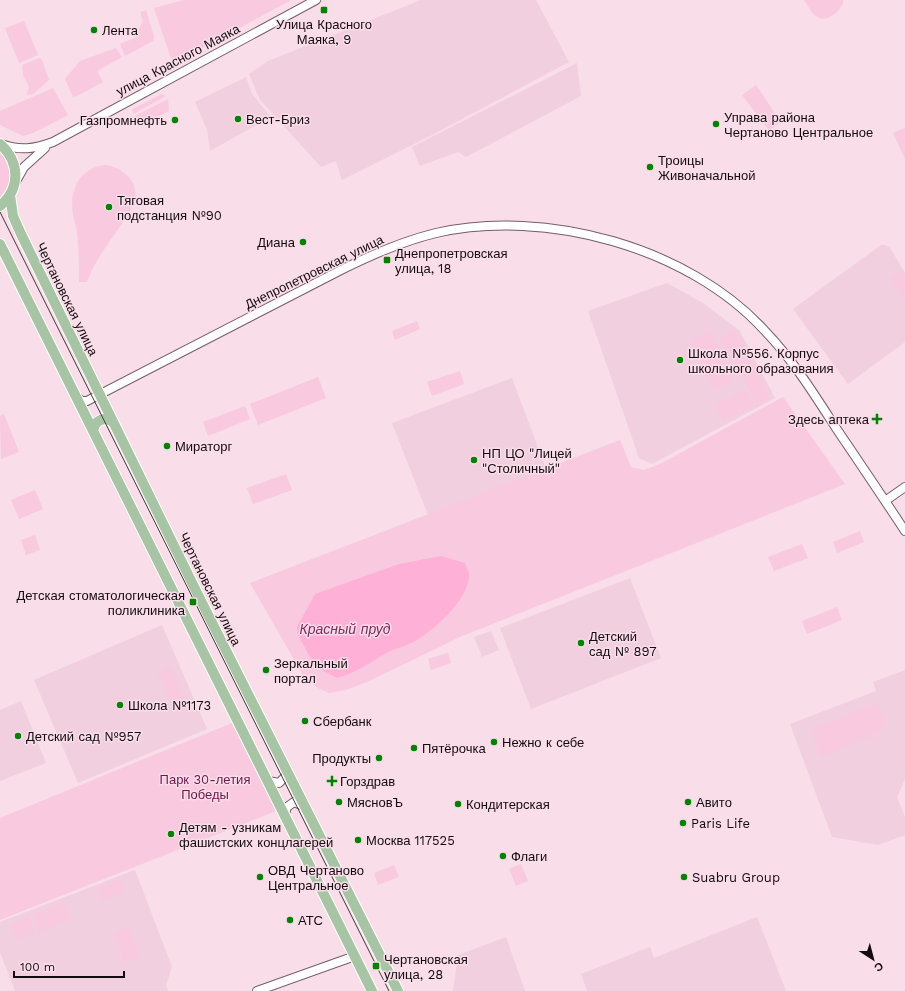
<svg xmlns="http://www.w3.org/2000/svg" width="905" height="991" font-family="'Work Sans',sans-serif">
	<rect width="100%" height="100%" fill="#f9dde9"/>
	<path fill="#f1cfdf" d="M421,0H536L569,62L432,135L342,180L336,161L321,167L260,100L249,74L268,61Z
		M577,63L581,96L466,157L458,152L420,166L412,147Z
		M246,77L252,94L271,117L210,151L207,130L195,102Z
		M881,245H886L890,248L905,273V342L848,384L793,309Z
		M667,283L703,303L740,331L775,398L652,464L639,458L588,311Z
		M512,378L554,490L435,533L392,423Z
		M630,578L661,658L531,709L500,628Z
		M162,625L207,729L78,783L34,680Z
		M491,631L499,650L482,657L474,637Z
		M905,670V779L897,797L905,817V835L878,845L832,837L790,724L876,691L873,682Z
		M21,701L46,763L0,781V710Z
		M135,870L172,967L166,985L168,991H15L0,952V922Z
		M757,917L786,991H587L581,974L650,947L654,958Z
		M506,937L525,991H453L458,955Z"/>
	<path fill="#f8c9df" d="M184,0H291L173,64L154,8Z
		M804,0H843V3C839,12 826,24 816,16C811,13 808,5 804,0Z
		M146,10L154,36L153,41L125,56L120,44L135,38L143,21L140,12Z
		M24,21L38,55L19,63L5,28Z
		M116,48L122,57L97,71L103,82L77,96L73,97L65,79L80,61Z
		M39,58L42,60L49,80L33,94L27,95L29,87L23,75L22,65Z
		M756,85L781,122L769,130L742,95Z
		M53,88L68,115L33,133L23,136L0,125V111Z
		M162,94L166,96L133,114V109Z
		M168,99L169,111L148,122L138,121L135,116Z
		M905,128V159L893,133Z
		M0,149L3,151C10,167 18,185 0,198Z
		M106,165C121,167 139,181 135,198C133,207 126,217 121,225C109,243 94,261 87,282H79C79,265 79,248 77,232C76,226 74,220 73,214C69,190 80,167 106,165Z
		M901,272L905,278V301L890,280Z
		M417,321L420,329L395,340L392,331Z
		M734,329L753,362L739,370L719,338Z
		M711,330L734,380L713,390L690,340Z
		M754,365L770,399L757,406L740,371Z
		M460,371L464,384L432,396L427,382Z
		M318,377L326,398L258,425L250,404Z
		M746,389L754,406L723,421L715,404Z
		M783,397L845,484L462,636L367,682L346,690L329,693L318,688L303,675L250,583L620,440L631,467L644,470L660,464Z
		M245,406L250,419L208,436L203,422Z
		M4,414L19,452L1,459L0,416Z
		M286,474L292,490L253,504L247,488Z
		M35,490L43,509L19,519L11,500Z
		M860,531L864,542L837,553L833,542Z
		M35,535L40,550L26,555L21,540Z
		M802,544L808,558L774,571L768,557Z
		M837,607L842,620L807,634L802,621Z
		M448,653L451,663L431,670L428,659Z
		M171,667L189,708L177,714L158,673Z
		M877,704L886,728L873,733V736L821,756L811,729Z
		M232,723L276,811L0,920V818Z
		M521,864L528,881L516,886L509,869Z
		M394,865L399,877L378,885L374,873Z
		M120,879L125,892L102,900L97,888Z
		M64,902L71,920L40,932L33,914Z
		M29,918L34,932L16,939L11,925Z
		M129,927L140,957L125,963L114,933Z"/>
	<path fill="#feb0d6" d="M441,556L465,563C466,567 469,571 469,575C469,599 436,628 417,640C407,646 396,648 386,653C369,663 356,673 337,678L322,670L310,657L298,635L297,627L315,594L399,564Z"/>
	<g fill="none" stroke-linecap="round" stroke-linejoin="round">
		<defs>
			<path id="minor" d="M1,144C20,151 34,149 53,142L316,0
				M15,183L24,167L45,148
				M75,396L82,401H87L341,270C371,255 403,241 436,233C545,208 689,247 765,331C793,360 814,394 836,428C859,462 882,496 905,531
				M885,501L905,487
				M268,781L279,783L288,774
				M285,814L287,807L294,802L304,806
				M257,991L355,956"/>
			<path id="major" d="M0,144C20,162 21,188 0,206
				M10,195L13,216L21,234L198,595L398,991
				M0,244L372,991
				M93,431C95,420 104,416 113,422"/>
		</defs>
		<use href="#minor" stroke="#755d69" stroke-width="10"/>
		<use href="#major" stroke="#fff" stroke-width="12"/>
		<use href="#minor" stroke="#fff" stroke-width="8"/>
		<use href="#major" stroke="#a7c5a4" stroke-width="10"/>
		<path stroke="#46393f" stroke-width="1" d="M0,212L389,991"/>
	</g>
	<g fill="#018300" stroke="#f9dde9" stroke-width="1.5">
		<rect x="320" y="6" width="8" height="8" rx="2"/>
		<circle cx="94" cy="30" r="4"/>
		<circle cx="238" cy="119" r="4"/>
		<circle cx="175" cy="120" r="4"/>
		<circle cx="716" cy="124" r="4"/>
		<circle cx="650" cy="167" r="4"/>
		<circle cx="109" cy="207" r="4"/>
		<circle cx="303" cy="242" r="4"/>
		<rect x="383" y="256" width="8" height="8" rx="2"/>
		<circle cx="680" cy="360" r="4"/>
		<path d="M875 413h4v4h4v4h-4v4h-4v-4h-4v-4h4z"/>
		<circle cx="167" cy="446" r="4"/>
		<circle cx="474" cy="460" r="4"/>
		<rect x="189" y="598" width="8" height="8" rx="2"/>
		<circle cx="581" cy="643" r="4"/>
		<circle cx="266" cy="670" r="4"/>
		<circle cx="120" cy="705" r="4"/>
		<circle cx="305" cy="721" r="4"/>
		<circle cx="18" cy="736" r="4"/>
		<circle cx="494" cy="742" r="4"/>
		<circle cx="414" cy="748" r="4"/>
		<circle cx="379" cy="758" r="4"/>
		<path d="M330 775h4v4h4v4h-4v4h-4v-4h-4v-4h4z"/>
		<circle cx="339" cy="802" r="4"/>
		<circle cx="688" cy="802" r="4"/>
		<circle cx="458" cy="804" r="4"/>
		<circle cx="683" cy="823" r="4"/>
		<circle cx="171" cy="834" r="4"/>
		<circle cx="358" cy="840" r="4"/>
		<circle cx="503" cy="856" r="4"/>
		<circle cx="260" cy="877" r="4"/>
		<circle cx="684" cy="877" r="4"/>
		<circle cx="290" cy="920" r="4"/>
		<rect x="372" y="962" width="8" height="8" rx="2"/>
	</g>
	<g text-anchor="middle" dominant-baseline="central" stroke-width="3" stroke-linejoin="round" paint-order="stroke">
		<g font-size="13" fill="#140b0f" stroke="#f9dde9" text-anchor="start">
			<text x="324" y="24" text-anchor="middle">Улица Красного<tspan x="324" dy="15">Маяка, 9</tspan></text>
			<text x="102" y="30">Лента</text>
			<text x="724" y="117">Управа района<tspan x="724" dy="15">Чертаново Центральное</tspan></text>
			<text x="246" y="119">Вест-Бриз</text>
			<text x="167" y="120" text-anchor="end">Газпромнефть</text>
			<text x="658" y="160">Троицы<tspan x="658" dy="15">Живоначальной</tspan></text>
			<text x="117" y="200">Тяговая<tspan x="117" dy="15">подстанция №90</tspan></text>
			<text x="295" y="242" text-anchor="end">Диана</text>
			<text x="395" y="253">Днепропетровская<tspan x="395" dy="15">улица, 18</tspan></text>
			<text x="688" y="353">Школа №556. Корпус<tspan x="688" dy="15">школьного образования</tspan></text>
			<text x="869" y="419" text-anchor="end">Здесь аптека</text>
			<text x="175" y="446">Мираторг</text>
			<text x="482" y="453">НП ЦО "Лицей<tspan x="482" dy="15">"Столичный"</tspan></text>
			<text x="185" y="595" text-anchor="end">Детская стоматологическая<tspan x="185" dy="15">поликлиника</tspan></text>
			<text x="589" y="636">Детский<tspan x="589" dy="15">сад № 897</tspan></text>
			<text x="274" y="663">Зеркальный<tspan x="274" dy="15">портал</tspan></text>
			<text x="128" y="705">Школа №1173</text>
			<text x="313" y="721">Сбербанк</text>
			<text x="26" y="736">Детский сад №957</text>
			<text x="502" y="742">Нежно к себе</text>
			<text x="422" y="748">Пятёрочка</text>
			<text x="371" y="758" text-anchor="end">Продукты</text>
			<text x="340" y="781">Горздрав</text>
			<text x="347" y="802">МясновЪ</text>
			<text x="696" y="802">Авито</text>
			<text x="466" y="804">Кондитерская</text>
			<text x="691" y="823">Paris Life</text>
			<text x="179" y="827">Детям - узникам<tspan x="179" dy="15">фашистских концлагерей</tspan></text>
			<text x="366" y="840">Москва 117525</text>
			<text x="511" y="856">Флаги</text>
			<text x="268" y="870">ОВД Чертаново<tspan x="268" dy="15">Центральное</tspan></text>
			<text x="692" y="877">Suabru Group</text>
			<text x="298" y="920">АТС</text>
			<text x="384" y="959">Чертановская<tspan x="384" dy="15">улица, 28</tspan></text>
		</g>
		<g font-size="13" fill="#140b0f" stroke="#f9dde9">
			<text transform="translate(178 60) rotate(-28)">улица Красного Маяка</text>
			<text transform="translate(314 272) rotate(-26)">Днепропетровская улица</text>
			<text transform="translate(67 299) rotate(64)">Чертановская улица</text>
			<text transform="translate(210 589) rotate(64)">Чертановская улица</text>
		</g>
		<g font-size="13" fill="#6f164c" stroke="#f9dde9">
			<text x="205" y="779">Парк 30-летия<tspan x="205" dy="15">Победы</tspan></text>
		</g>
		<g font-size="14" font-style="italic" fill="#82295c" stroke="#f9dde9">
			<text x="345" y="629">Красный пруд</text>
		</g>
	</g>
	<g transform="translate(873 959) rotate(144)" stroke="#f9dde9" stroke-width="3" paint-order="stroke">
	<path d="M0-3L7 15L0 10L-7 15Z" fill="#140b0f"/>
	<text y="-6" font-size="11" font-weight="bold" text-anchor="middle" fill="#140b0f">С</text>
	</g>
	<path d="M14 971v6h110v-6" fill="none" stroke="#140b0f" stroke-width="2"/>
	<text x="20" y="971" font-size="12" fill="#140b0f" stroke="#f9dde9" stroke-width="3" paint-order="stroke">100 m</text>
</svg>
